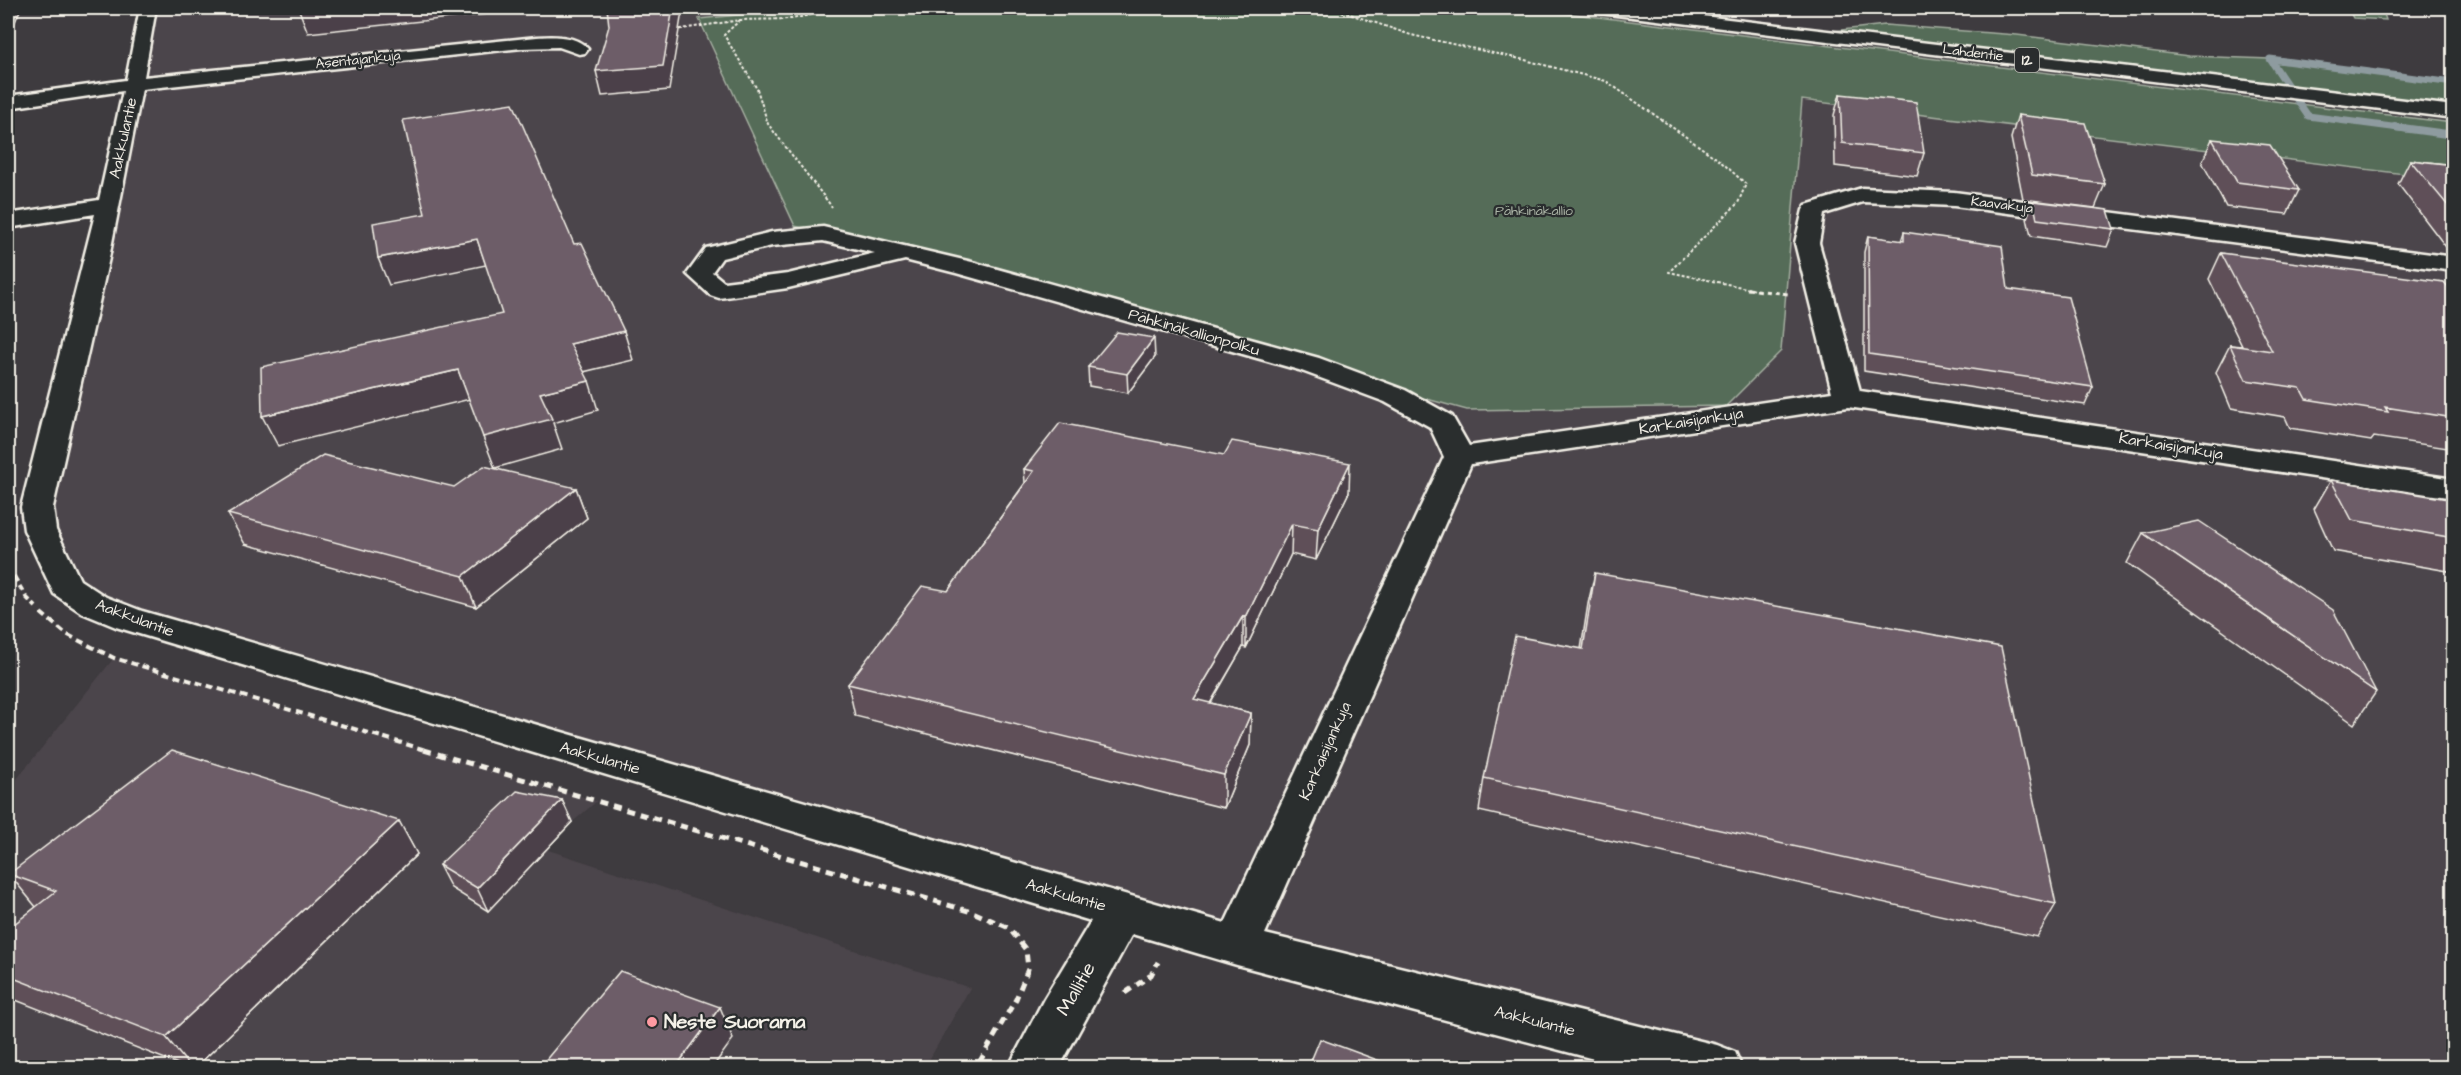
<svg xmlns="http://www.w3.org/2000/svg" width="2461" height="1075" font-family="'Architects Daughter',sans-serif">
	<rect width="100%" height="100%" fill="#3e3b3f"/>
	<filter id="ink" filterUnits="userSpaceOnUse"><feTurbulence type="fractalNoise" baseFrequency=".0167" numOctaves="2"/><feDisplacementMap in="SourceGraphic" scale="12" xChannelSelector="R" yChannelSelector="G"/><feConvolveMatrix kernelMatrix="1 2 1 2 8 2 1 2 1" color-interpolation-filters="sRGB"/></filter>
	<g filter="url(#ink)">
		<path fill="#4c454b" d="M148,8H774L776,10L699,19L1781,351L1802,100L2453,180V1067H1717L94,605L40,530L135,84Z
			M114,658L597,801L542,848L970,988L925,1067L8,1068V790Z"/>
		<path fill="#556c58" stroke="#a4aea0" stroke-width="1.5" d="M774,8H1525L2453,123V180L1802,100L1781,351L1726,406L1467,410L795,226L699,19L775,11Z
			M2348,8H2382L2386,20L2353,18Z
			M1885,25L2017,35L2189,56L2270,59L2453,83V107L1824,32Z"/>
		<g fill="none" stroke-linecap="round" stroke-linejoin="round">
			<path stroke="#8e9b9f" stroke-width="7" d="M2288,86L2270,59L2454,83
				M2297,100L2308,116L2407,129"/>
			<path stroke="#8e9b9f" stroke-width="8" d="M2395,127L2454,135"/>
			<defs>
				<path id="minor" d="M140,8H156L144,77L537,37C553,36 577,35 588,49L585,53L579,54L559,47L522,48L142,89L109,258L53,507L56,530L80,580L106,597L142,611L1225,923L1444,457L1430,427L1385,402L1299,370L956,273L905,260L788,288L719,298L710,295L687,274L706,248L772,232L823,227L972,262L1319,358L1405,390L1452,416L1469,446L1832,392L1795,243L1803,210L1806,205L1862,188L1954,192L2454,257V271L1954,206L1863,202L1824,214L1819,243L1860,391L2454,479V498L1848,407L1471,464L1265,934L1717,1045L1735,1052L1742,1068H1628L1237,965L1132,934L1059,1068H1008L1044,999L1091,921L116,627L82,613L54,594L24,530L21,507L95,214L8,228V214L99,200L123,91L8,108V96L126,80ZM823,241L875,253L788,274L724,282L712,272L722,258L772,246Z"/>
				<path id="highway" d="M1592,8H1636L2454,106V118L1600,13Z"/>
			</defs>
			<use href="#minor" stroke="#f4f1e8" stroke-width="5"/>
			<use href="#highway" stroke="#f4f1e8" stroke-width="5"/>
			<path stroke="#f4f1e8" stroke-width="2" stroke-dasharray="3 2" stroke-linecap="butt" d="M1332,8L1411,35L1525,60L1606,81L1719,160L1746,184L1738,203L1669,272L1756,290
				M740,20L724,35L757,89L768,124L832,207
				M675,30L740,20L792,19L841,8"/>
			<path stroke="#f4f1e8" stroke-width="3" stroke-dasharray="5 4" stroke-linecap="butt" d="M1747,289L1788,294"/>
			<path stroke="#f4f1e8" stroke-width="4" stroke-dasharray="7 4.5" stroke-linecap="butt" d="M8,566L26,597L36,607
				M41,613L66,634L114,658L429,751"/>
			<path stroke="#f4f1e8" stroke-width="5" stroke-dasharray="8 6" stroke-linecap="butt" d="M424,750L975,913L1009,928L1026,950L1028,969L1016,999L976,1068
				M1125,993L1151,975L1158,962"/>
			<use href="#minor" fill="#2a2d2e" fill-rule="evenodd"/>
			<use href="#highway" fill="#2a2d2e" fill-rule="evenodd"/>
		</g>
		<path fill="#5e5059" stroke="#f4f1e8" stroke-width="1.5" d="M1840,94L1924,153L1917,176L1835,166L1834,115Z
			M2018,115L2105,184L2095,208L2023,199L2011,138Z
			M2212,139L2299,190L2287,214L2226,207L2202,162Z
			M2410,160L2454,165V248L2446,247L2398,184Z
			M2033,201L2114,229L2107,247L2031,236L2027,218Z
			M1904,232L2008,289L2093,387L2085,405L1864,371V252L1868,236L1901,241Z
			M2221,253L2454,294V449L2374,437L2371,441L2290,428L2285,417L2231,408L2216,372L2230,345L2242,346L2209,279Z
			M1155,357L1128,393L1089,386L1088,367Z
			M1024,469L1349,492L1316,560L1291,554L1246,648L1243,647L1211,703L1251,713L1250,745L1224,808L855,716L848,684L948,591L1025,483Z
			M2331,480L2454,500V572L2333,551L2314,509Z
			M576,488L587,518L476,607L245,544L228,514Z
			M2143,533L2376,692L2354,724L2127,563Z
			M1595,573L2056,904L2037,937L1479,811L1484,778L1581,649L1588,604Z
			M562,800L572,822L488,911L451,888L439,865Z
			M399,821L417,854L195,1068H188L8,997V929L36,907L9,874Z"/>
		<path fill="#4c4149" stroke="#f4f1e8" stroke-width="1.5" d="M8,8H21L8,38Z
			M328,8H583L518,14L517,11L308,33L299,10Z
			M673,8H726L682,12L669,90L602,96L596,71Z
			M477,239L486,265L389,285L378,258Z
			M624,331L633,360L579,373L570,344Z
			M1154,338L1155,357L1128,393L1127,374Z
			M458,370L470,399L278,446L262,416Z
			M589,381L598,410L553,423L562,449L495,468L483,437L540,393Z
			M1350,463L1349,492L1316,560L1318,529Z
			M576,488L587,518L476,607L463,576Z
			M1292,524L1291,554L1246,648V617Z
			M1243,616V647L1194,731V699Z
			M1251,713L1250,745L1224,808V775Z
			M562,800L572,822L488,911L477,888Z
			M399,821L417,854L195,1068H191L166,1037Z
			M720,1007L733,1039L712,1068H675Z"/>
		<path fill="#6d5d68" stroke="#f4f1e8" stroke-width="1.5" d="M300,8H328L299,10Z
			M607,8H673L663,66L596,71L609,26Z
			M1840,94L1916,102L1924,153L1842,143Z
			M513,103L574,244L582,243L624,331L570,344L589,381L540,393L552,419L483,437L458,370L262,416L261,367L502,314L477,239L378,258L373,223L425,214L403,120Z
			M2018,115L2085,123L2105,184L2032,175Z
			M2212,139L2270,145L2299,190L2237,182Z
			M2410,160L2454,165V213Z
			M2033,201L2108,210L2114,229L2037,219Z
			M1904,232L2002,246L2008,289L2068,297L2093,387L1869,354L1868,236L1904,241Z
			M2221,253L2444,282L2454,294V418L2385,407L2388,412L2306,399L2300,388L2246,380L2230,345L2272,351Z
			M1117,332L1154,338L1127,374L1088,367Z
			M1060,423L1224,455L1232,441L1350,463L1318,529L1292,524L1246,617L1243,616L1194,699L1251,713L1224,775L848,684L922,586L948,591L1034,471L1024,469Z
			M323,455L454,487L484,466L576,488L463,576L228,514Z
			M2331,480L2454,500V538L2352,520Z
			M2199,521L2333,610L2376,692L2143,533Z
			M1595,573L2001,647L2056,904L1484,778L1515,636L1583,649Z
			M172,750L399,821L166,1037L8,976V929L56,891L9,874Z
			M517,791L562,800L477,888L439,865Z
			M620,971L720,1007L675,1068H539Z
			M1320,1039L1399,1068H1308Z
			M509,1062L521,1068H504Z"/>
	</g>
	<circle fill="#ff9aa2" stroke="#2a2d2e" stroke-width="2" cx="652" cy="1022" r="6"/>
	<g text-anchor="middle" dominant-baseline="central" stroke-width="4.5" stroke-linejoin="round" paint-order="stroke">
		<g font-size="14" fill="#f4f1e8" stroke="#2a2d2e">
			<text transform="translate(1973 53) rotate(7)">Lahdentie</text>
			<text transform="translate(358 60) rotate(-6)">Asentajankuja</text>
			<text transform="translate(2002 205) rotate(7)">Kaavakuja</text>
		</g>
		<g font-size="14" fill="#acb5a7" stroke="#2a2d2e">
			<text x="1534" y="211">Pähkinäkallio</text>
		</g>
		<rect fill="#2a2d2e" stroke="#b7b6b0" stroke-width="1.5" x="2015" y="48" width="24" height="24" rx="4.5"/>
		<g font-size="15" font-weight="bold" fill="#f4f1e8">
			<text x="2027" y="60">12</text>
		</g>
		<g font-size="16" fill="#f4f1e8" stroke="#2a2d2e">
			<text transform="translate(123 138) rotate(-78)">Aakkulantie</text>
			<text transform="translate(1194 332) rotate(16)">Pähkinäkallionpolku</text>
			<text transform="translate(1691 421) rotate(-9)">Karkaisijankuja</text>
			<text transform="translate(2171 446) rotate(9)">Karkaisijankuja</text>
			<text transform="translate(135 618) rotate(20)">Aakkulantie</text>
			<text transform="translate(1325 751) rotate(-66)">Karkaisijankuja</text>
			<text transform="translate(600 758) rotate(16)">Aakkulantie</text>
			<text transform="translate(1066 895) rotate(16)">Aakkulantie</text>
			<text transform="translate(1535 1021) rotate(14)">Aakkulantie</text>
		</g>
		<g font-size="20" fill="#f4f1e8" stroke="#2a2d2e">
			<text transform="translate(1076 989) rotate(-60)">Mallitie</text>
		</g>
		<g font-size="20" font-weight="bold" fill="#f4f1e8" stroke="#2a2d2e" text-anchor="start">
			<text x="664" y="1022">Neste Suorama</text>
		</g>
	</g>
	<rect width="2461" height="1075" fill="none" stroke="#2a2d2e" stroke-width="30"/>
	<rect x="15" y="15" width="2431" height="1045" fill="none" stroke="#f4f1e8" stroke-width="2" filter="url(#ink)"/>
</svg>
